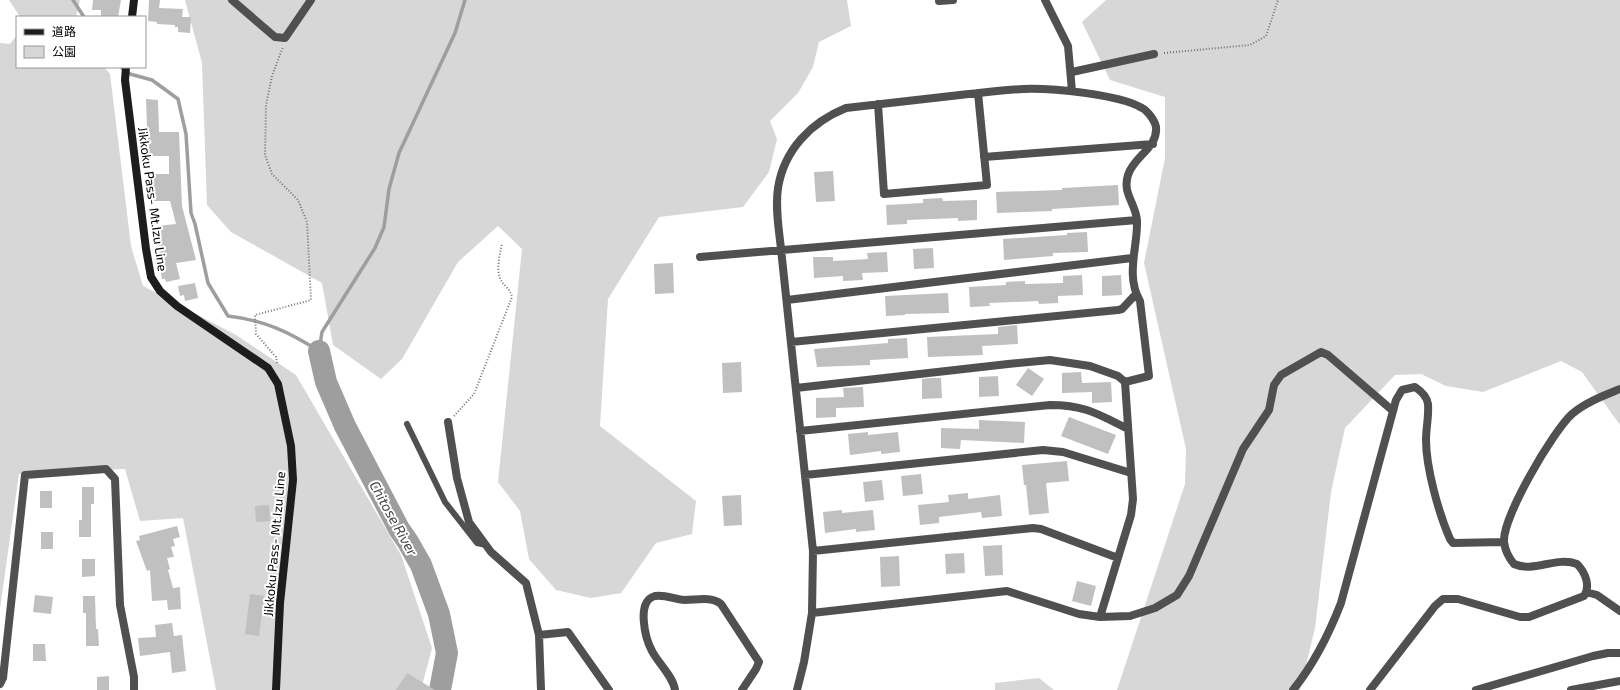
<svg xmlns="http://www.w3.org/2000/svg" width="1620" height="690" font-family="'Exo 2','Noto Sans JP',sans-serif">
	<rect width="100%" height="100%" fill="#fff"/>
	<path fill="#d7d7d7" d="M9,0H80L76,17H20Z
		M185,0H847L851,26L819,42L813,67L798,93L770,121L777,139L769,172L743,207L659,217L608,299L600,426L696,501L692,534L656,543L621,593L591,598L556,590L529,559L520,511L498,482L522,249L498,226L458,262L402,359L381,379L333,345L322,283L231,232L207,205L202,63Z
		M1106,0H1620V425L1582,372L1561,361L1483,392L1446,386L1421,374L1395,375L1345,428L1331,492L1315,628L1300,690H1117L1185,484L1186,449L1144,263L1165,158V97L1110,80L1082,22Z
		M17,35V67H104L110,74L131,246L143,286L236,335L296,375L401,555L432,648L421,690H216L183,518L140,521L125,469L19,474L0,609V43L10,44Z
		M1039,678L1054,690H995V683Z"/>
	<g fill="none" stroke-linecap="round" stroke-linejoin="round">
		<path stroke="#9e9e9e" stroke-width="3.5" d="M73,0L84,17
			M121,67L130,74L152,80L178,99L186,134L191,213L195,224L208,283L228,316C264,320 289,332 319,351L322,332L375,248L384,227L389,189L399,153L455,33L465,0"/>
		<path stroke="#9e9e9e" stroke-width="22" d="M319,351L326,382L345,426L399,529L408,542L421,565L439,614L447,653L440,690"/>
	</g>
	<path fill="#c0c0c0" d="M93,0H121L118,17H101V10H92Z
		M149,0H160L159,8L183,9L182,17H191L190,33L178,32V27H175V25L157,24V22L148,21Z
		M146,99L158,100L159,132H179L182,206L196,260L176,263L180,279L166,282L165,279H162L158,256L160,255L157,226L176,224L170,201H153V174H169V156H148Z
		M833,171L835,201L816,202L814,172Z
		M1118,185L1119,205L1052,209V211L997,213L996,192L1062,190V188Z
		M942,198L943,201L977,200V220L958,221V218L907,220V224L887,225L886,205L923,203V199Z
		M1087,232L1088,252L1053,253V256L1004,260L1003,239L1067,235V233Z
		M933,248L934,268L914,269L913,249Z
		M887,252L888,272L862,273L863,280L843,281V276L814,278L813,257H833V261L868,259L867,253Z
		M673,263L674,293L655,294L654,264Z
		M1082,275L1083,295L1058,296V303L1039,304L1038,301L989,303L990,306L970,307L969,287L1006,285V282L1025,281V284L1063,283V276Z
		M1121,275L1122,295L1102,296V276Z
		M195,283L198,298L185,301L184,295L180,296L178,286Z
		M948,293L949,313L905,314V315L886,316L885,296Z
		M1017,325L1018,344L982,346L983,355L928,357L927,337L998,334V327Z
		M907,338L908,358L870,360V365L817,367L814,349L888,343V339Z
		M741,362L742,392L723,393L722,363Z
		M1028,368L1044,379L1032,396L1016,385Z
		M1081,372L1082,383L1111,382L1112,402L1092,403V392L1062,393V373Z
		M998,376L999,396L979,397V377Z
		M931,378H941L942,398L922,399V379Z
		M863,387L864,407L836,408V417L816,418V398L844,397L843,388Z
		M1069,417L1116,435L1108,454L1061,436Z
		M979,420L1025,422L1024,443L961,440L960,449L941,448V428L979,429Z
		M868,432V435L898,432L900,452L881,454V451L850,455L848,434Z
		M1067,461L1069,481L1046,483L1049,513L1029,515L1026,485H1024L1022,465Z
		M921,474L923,494L903,496L901,476Z
		M882,480L884,500L865,502L863,482Z
		M82,487H94V504H91V537H79V520H82Z
		M40,491H52V508H40Z
		M968,493V499L1000,495L1002,516L982,518L981,512L939,517V523L920,525L918,505L949,502L948,495Z
		M741,495L742,525L724,526L722,496Z
		M269,505L270,521L256,522L255,506Z
		M842,510V513L873,510L875,530L856,532V529L825,533L823,512Z
		M177,526L180,537L173,539L175,546L171,547L174,557L167,558L170,569L168,570L173,588L180,587L181,609L168,610L167,600L152,601L150,570L147,571L136,541L140,540L139,536Z
		M41,532H53V549H41Z
		M1002,545L1003,575L985,576L983,546Z
		M964,553L965,573L946,574L945,554Z
		M899,556L900,586L881,587L880,557Z
		M82,559H95V576L82,577Z
		M1077,581L1096,586L1091,606L1072,601Z
		M250,594L264,596L259,636L245,634Z
		M35,595L53,597L51,614L33,612Z
		M83,596H95L96,629H98L99,646H86V613H83Z
		M172,623L174,636L182,635L186,671L172,673L170,652L140,656L138,638L156,637L155,625Z
		M33,644H45L46,661H33Z
		M407,673L435,690H396Z
		M109,676V690H97V677Z"/>
	<g fill="none" stroke-linecap="round" stroke-linejoin="round">
		<path stroke="#727272" stroke-width="2" stroke-dasharray="1 2" stroke-linecap="butt" d="M1164,53L1250,45L1266,36L1278,0
			M277,363L276,357L256,334L255,315L311,300L307,222L298,200L272,174L265,155L266,105L272,76L283,47
			M454,416L474,394L512,297C510,288 503,286 500,278C496,268 500,254 502,243"/>
		<path stroke="#505050" stroke-width="6" d="M407,424L445,502L477,543L486,545"/>
		<path stroke="#505050" stroke-width="8" d="M232,0L275,37L285,38L311,0
			M1045,0L1068,46L1072,91
			M939,1L953,0
			M1072,72L1154,54
			M878,104L884,194L987,185L978,93
			M984,157L1153,144
			M700,257L1137,220
			M787,300L1132,258
			M791,342L1118,310L1122,309L1136,294
			M796,388L1008,364L1050,360L1090,366L1118,376L1125,382
			M448,422L457,478L469,522L491,552L526,583L539,635L541,690
			M800,431L1050,405C1085,405 1098,414 1128,429
			M805,475L1043,450L1063,452L1131,473
			M813,551L1033,528L1041,529L1118,558
			M1586,592L1597,595L1620,611
			M812,613L1007,591L1079,614L1100,617L1130,616L1155,608L1177,595L1189,576L1243,449L1269,410L1274,385L1281,375L1321,352L1328,355L1393,411
			M539,635L568,632L609,690
			M0,684L3,678L25,475L106,469L115,479L120,605L134,677V690
			M675,690C673,676 658,663 652,651C645,638 636,601 655,596C665,594 676,600 685,600C696,600 712,596 721,604L759,662L756,669L742,690
			M797,690L804,662L812,613L813,551L781,249C779,230 775,208 778,188C784,150 811,122 846,108C884,104 922,99 960,95C981,93 1002,90 1023,89C1051,88 1119,94 1142,108C1148,111 1155,121 1156,127C1158,148 1134,156 1128,175C1122,194 1136,203 1137,221C1138,246 1125,276 1140,301L1149,376L1125,382L1133,499L1131,515L1100,617
			M1293,690C1314,664 1329,634 1341,603L1396,400L1402,390L1415,387C1421,391 1427,396 1428,404C1429,416 1426,428 1426,440C1426,468 1439,514 1450,539L1453,543L1504,542
			M1370,690L1435,606L1443,599H1458L1520,617H1529L1584,596C1591,586 1585,572 1577,564C1556,556 1534,573 1514,564C1509,558 1505,550 1504,542C1502,518 1553,431 1572,414C1586,402 1603,396 1620,389
			M1476,690L1593,656L1608,653H1620
			M1571,690L1620,681"/>
		<path stroke="#1d1d1d" stroke-width="8" d="M132,17L134,0
			M126,67L125,80L146,249L151,277L160,291L177,306L268,368L278,384L291,446L293,480L280,603L276,690"/>
	</g>
	<g text-anchor="middle" dominant-baseline="central" stroke-width="4" stroke-linejoin="round" paint-order="stroke">
		<g font-size="13" fill="#000" stroke="#fff">
			<text transform="translate(153 199) rotate(82)">Jikkoku Pass- Mt.Izu Line</text>
			<text transform="translate(274 544) rotate(-85)">Jikkoku Pass- Mt.Izu Line</text>
		</g>
		<g font-size="14" font-style="italic" fill="#3f3f3f" stroke="#fff">
			<text transform="translate(394 518) rotate(61)">Chitose River</text>
		</g>
	</g>
	<rect x="16" y="16" width="130" height="52" fill="#ffffff" stroke="#999999"/>
	<rect x="24" y="29" width="20" height="6" fill="#1d1d1d" stroke="#999999"/>
	<text x="52" y="36" font-size="12" fill="#000000">道路</text>
	<rect x="24" y="46" width="20" height="12" fill="#d7d7d7" stroke="#999999"/>
	<text x="52" y="56" font-size="12" fill="#000000">公園</text>
</svg>
